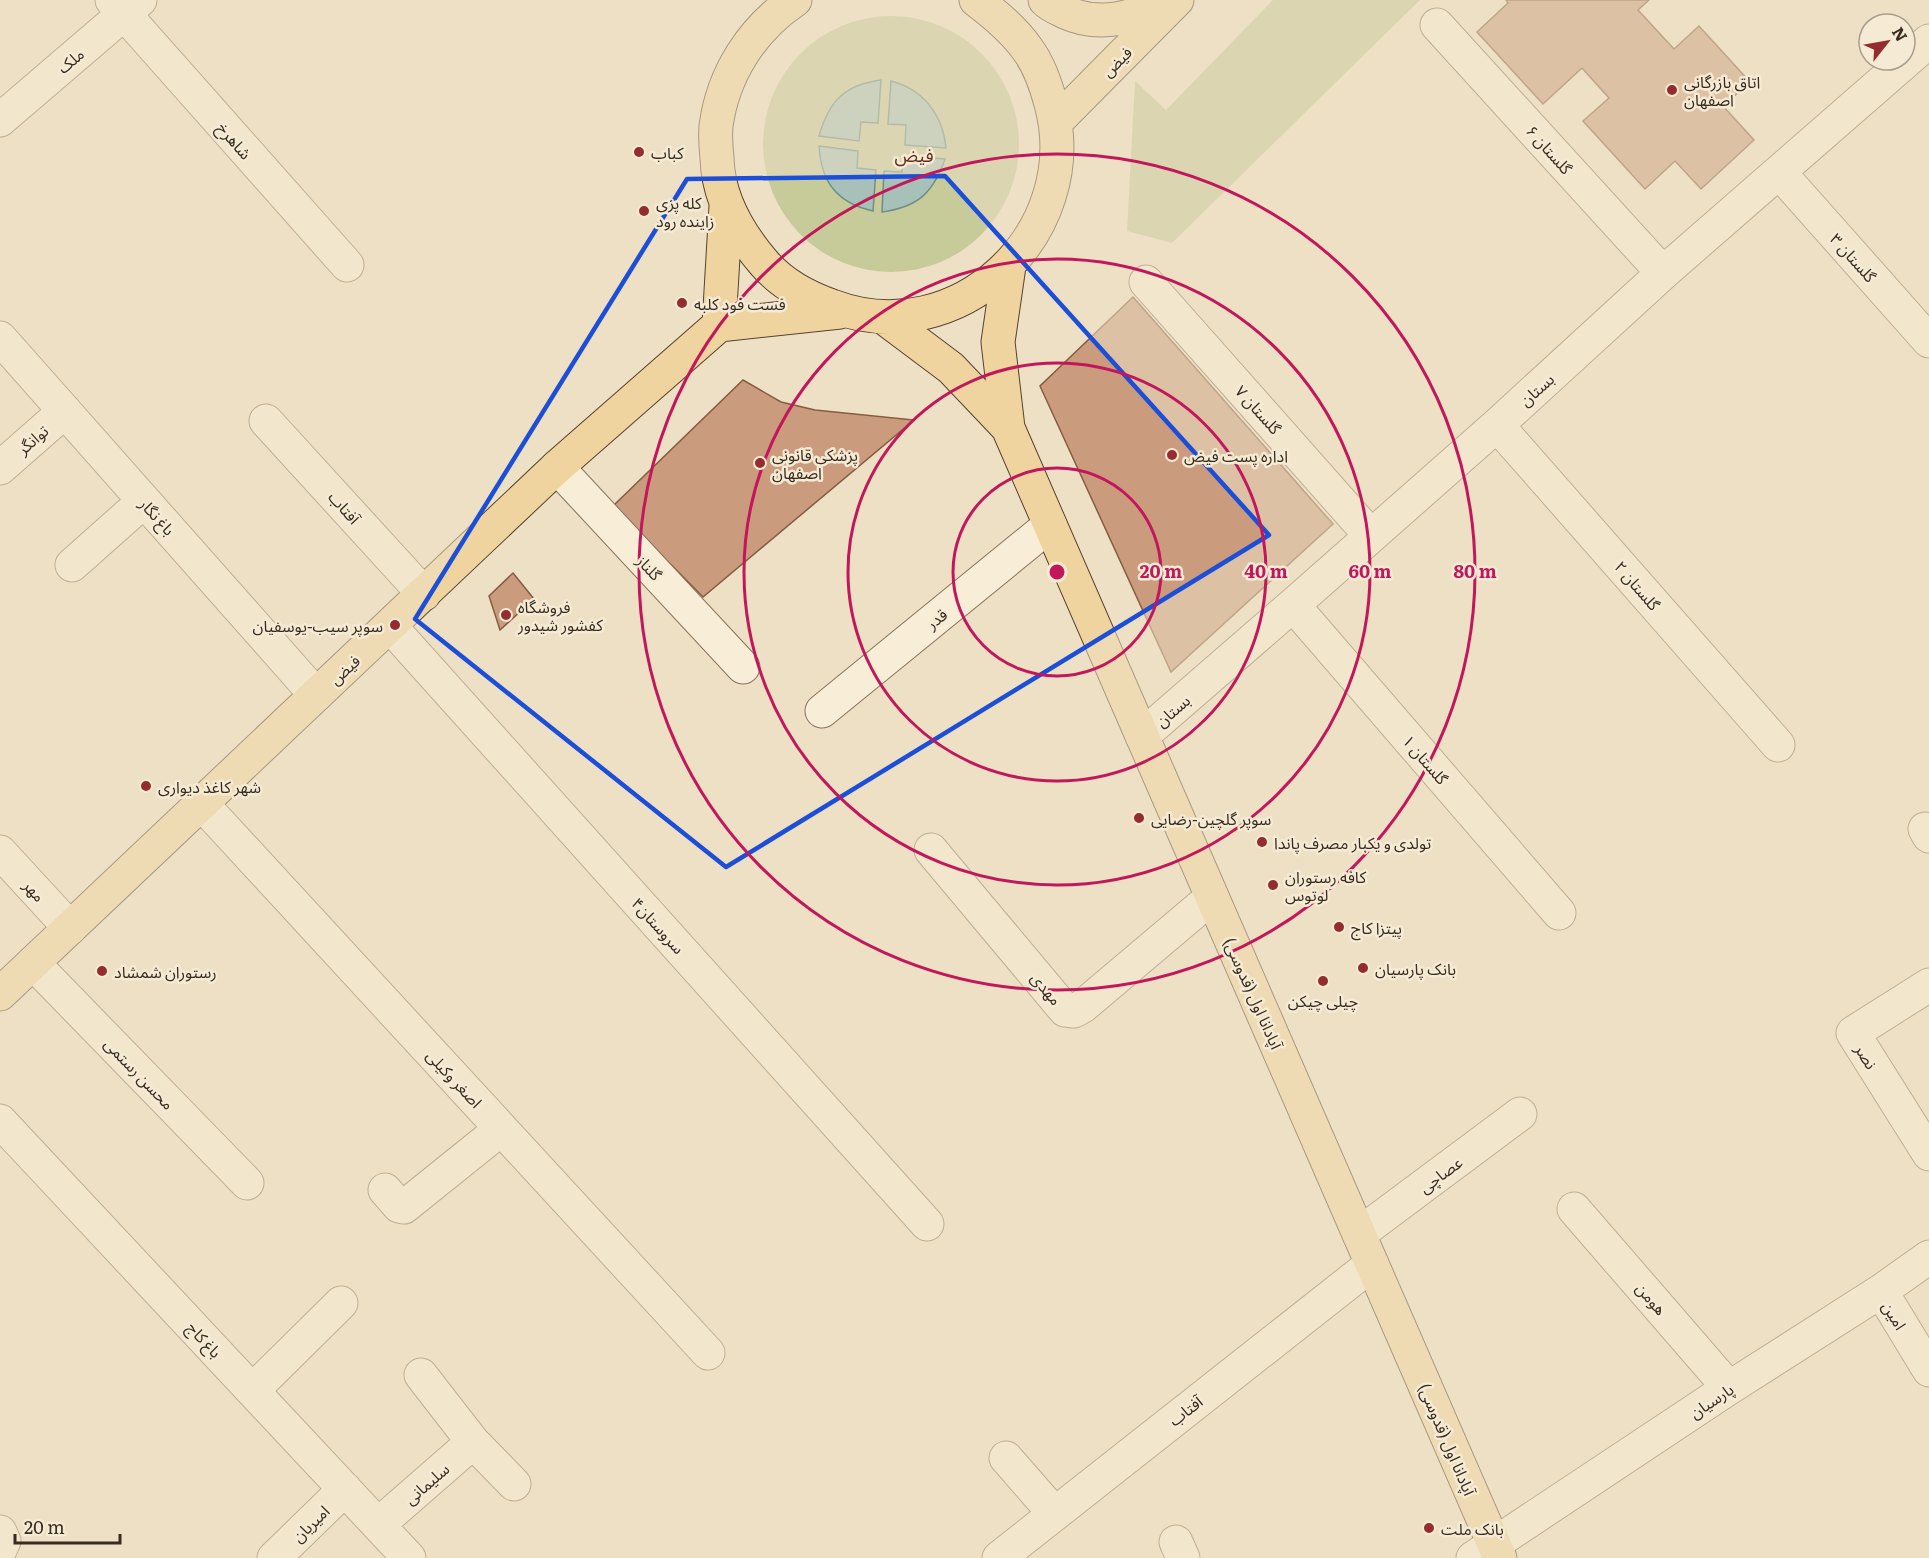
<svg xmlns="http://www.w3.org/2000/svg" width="1929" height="1558" font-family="Literata,'Noto Sans Arabic',serif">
	<rect width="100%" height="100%" fill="#ede0c5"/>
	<path fill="#c6cb99" d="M1273,0H1420L1172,243L1127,231L1135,81L1166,110Z
		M763 144a128 128 0 1 1 256 0a128 128 0 1 1-256 0Z"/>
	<path fill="#a7c1b8" stroke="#6e8f86" stroke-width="1.5" d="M881,80L878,123L861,122L859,141L819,136C829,101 844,85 881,80Z
		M891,81C923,89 943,115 946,148L905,145L906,125L888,124Z
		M819,146L858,151L857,168L876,170L873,211C837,203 821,182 819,146Z
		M904,156L945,159C933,193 918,207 882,212L884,171L902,172Z"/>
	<path fill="#ca9b7c" stroke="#865c42" stroke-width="1.5" d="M1506,0H1649L1638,10L1674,49L1699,26L1750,82L1723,106L1754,140L1701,189L1675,161L1645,189L1583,121L1609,98L1582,68L1543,104L1477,32L1508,3Z
		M1133,297L1333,524L1171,672L1040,386Z
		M743,380L781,402L815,410L914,420L703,597L613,506Z
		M513,573L534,599L500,630L489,596Z"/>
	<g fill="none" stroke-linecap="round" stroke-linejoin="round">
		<defs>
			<path id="minor" d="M112,0L347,265
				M1437,25L1663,273
				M0,120L140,0
				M1779,172L1929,341
				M1146,282L1371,536
				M0,338L316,695
				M266,421L424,594
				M1497,425L1778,745
				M557,467L743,667
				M0,468L65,411
				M72,565L144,501
				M1293,605L1559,913
				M390,626L927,1224
				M822,711L1050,525
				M1142,736L1293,605L1497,425L1663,273L1929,41
				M202,804L708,1353
				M1925,829L1929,836
				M931,850L1065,1010L1074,1011L1083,1006L1212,897
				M0,852L70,928
				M33,963L247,1183
				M1929,985L1853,1033L1929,1154
				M0,1121L409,1558
				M385,1190L399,1206L404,1207L501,1129
				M1574,1209L1729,1388
				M1359,1234L1520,1114
				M1881,1291L1929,1370
				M421,1375L473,1442L514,1484
				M253,1390L341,1303
				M1006,1458L1054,1513
				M378,1525L473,1442
				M0,1532L4,1541L0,1550
				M1176,1542L1183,1558
				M274,1558L345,1489
				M999,1558L1372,1264
				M1473,1558L1729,1388L1881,1291L1929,1257"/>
			<path id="major" d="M795,0C752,29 723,74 716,126C715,137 716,148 717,158C718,198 739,234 764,263C782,284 806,297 832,306C958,354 1086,232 1051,104C1046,85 1039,65 1028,50C1014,30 996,15 976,0
				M1045,0C1051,6 1057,8 1065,12C1102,29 1134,16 1170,2
				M1056,122L1177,0
				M1009,266L998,342L1008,428L1500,1558
				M883,317L951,368L1008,428
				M719,325L840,312
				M719,325L726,206
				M0,994L557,467L719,325"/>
		</defs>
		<use href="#minor" stroke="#88725c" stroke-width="35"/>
		<use href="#major" stroke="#564130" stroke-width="35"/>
		<use href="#minor" stroke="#f8eed8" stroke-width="33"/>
		<use href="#major" stroke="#efd49f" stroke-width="33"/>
	</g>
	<path d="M0 0H1929V1558H0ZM945,176L1269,535L726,867L415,619L687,179Z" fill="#ede0c5" fill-opacity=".55" fill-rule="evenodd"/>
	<path fill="none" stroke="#1d4ed8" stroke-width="4.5" stroke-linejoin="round" d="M945,176L1269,535L726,867L415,619L687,179Z"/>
	<g fill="none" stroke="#c2185b" stroke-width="3">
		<circle cx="1057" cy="572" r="104"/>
		<circle cx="1057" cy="572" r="209"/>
		<circle cx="1057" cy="572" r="313"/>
		<circle cx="1057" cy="572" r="418"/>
	</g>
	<g fill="#952d30" stroke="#f5ebd5" stroke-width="2">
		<circle cx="1672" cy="90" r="6"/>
		<circle cx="639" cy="152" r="6"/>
		<circle cx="644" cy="211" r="6"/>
		<circle cx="682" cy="303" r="6"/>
		<circle cx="1172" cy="455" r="6"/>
		<circle cx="760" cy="463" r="6"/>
		<circle cx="506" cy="615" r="6"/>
		<circle cx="395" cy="625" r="6"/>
		<circle cx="146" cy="786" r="6"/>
		<circle cx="1139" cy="818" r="6"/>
		<circle cx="1262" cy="842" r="6"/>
		<circle cx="1273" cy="885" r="6"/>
		<circle cx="1339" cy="927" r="6"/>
		<circle cx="1363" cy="968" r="6"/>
		<circle cx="102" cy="971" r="6"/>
		<circle cx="1323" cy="981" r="6"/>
		<circle cx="1429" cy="1528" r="6"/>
	</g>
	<g text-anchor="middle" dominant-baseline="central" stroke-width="5" stroke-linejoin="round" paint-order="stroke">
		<g font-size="16" fill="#382b1f" stroke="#f5ebd5">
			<text transform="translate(70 60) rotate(-40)">ملک</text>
			<text transform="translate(1116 61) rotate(-45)">فیض</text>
			<text transform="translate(235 140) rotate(49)">شاهرخ</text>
			<text transform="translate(1550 149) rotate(48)">گلستان ۶</text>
			<text transform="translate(1854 257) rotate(48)">گلستان ۳</text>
			<text transform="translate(1536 389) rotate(-42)">بستان</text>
			<text transform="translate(1259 409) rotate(48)">گلستان ۷</text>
			<text transform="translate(32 439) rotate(-41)">توانگر</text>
			<text transform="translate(345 507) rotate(48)">آفتاب</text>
			<text transform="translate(158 516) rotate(48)">باغ نگار</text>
			<text transform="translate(650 567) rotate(47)">گلناز</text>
			<text transform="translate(1638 585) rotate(49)">گلستان ۲</text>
			<text transform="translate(936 618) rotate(-39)">قدر</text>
			<text transform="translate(344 669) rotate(-43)">فیض</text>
			<text transform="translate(1172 710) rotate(-41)">بستان</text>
			<text transform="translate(1426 759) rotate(49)">گلستان ۱</text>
			<text transform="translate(35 890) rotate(48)">مهر</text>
			<text transform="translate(659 925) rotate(48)">سروستان۴</text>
			<text transform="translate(1047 988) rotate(50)">مهدی</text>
			<text transform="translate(1254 993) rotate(66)">آپادانا اول (قدوسی)</text>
			<text transform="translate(1867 1056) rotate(58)">نصر</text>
			<text transform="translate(140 1073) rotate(46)">محسن رستمی</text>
			<text transform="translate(455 1078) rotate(47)">اصغر وکیلی</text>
			<text transform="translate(1440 1174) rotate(-37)">عصاچی</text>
			<text transform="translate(1652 1298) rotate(49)">هومن</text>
			<text transform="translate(1895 1315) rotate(58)">امین</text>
			<text transform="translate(205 1339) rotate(47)">باغ کاج</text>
			<text transform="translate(1711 1400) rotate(-34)">پارسیان</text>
			<text transform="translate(1185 1410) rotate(-38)">آفتاب</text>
			<text transform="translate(1448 1439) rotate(67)">آپادانا اول (قدوسی)</text>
			<text transform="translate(426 1483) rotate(-41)">سلیمانی</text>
			<text transform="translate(310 1523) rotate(-44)">امیریان</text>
		</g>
		<g font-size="16" fill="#382b1f" stroke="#f5ebd5" text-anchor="start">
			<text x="1684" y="81">اتاق بازرگانی<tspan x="1684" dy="18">اصفهان</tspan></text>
			<text x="651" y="152">کباب</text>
			<text x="656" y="202">کله پزی<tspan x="656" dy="18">زاینده رود</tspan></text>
			<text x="694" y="303">فست فود کلبه</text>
			<text x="772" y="454">پزشکی قانونی<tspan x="772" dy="18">اصفهان</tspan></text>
			<text x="1184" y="455">اداره پست فیض</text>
			<text x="518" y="606">فروشگاه<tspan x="518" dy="18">کفشور شیدور</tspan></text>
			<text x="383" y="625" text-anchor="end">سوپر سیب-یوسفیان</text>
			<text x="158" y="786">شهر کاغذ دیواری</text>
			<text x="1151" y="818">سوپر گلچین-رضایی</text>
			<text x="1274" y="842">تولدی و یکبار مصرف پاندا</text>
			<text x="1285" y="876">کافه رستوران<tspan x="1285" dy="18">لوتوس</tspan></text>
			<text x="1351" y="927">پیتزا کاج</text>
			<text x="1375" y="968">بانک پارسیان</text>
			<text x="114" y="971">رستوران شمشاد</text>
			<text x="1323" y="1000" text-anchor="middle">چیلی چیکن</text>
			<text x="1441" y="1528">بانک ملت</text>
		</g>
		<g font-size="18" fill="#632d20" stroke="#f5ebd5">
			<text x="914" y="154">فیض</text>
		</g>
	</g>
	<circle cx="1057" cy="572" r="9" fill="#c2185b" stroke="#f5ebd5" stroke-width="3"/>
	<g font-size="18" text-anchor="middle" font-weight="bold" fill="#c2185b" stroke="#f5ebd5" stroke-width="5" stroke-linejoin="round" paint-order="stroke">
		<text x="1161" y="578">20 m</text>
		<text x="1266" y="578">40 m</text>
		<text x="1370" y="578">60 m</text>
		<text x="1475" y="578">80 m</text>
	</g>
	<g transform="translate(1887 42) rotate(59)"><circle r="28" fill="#f5ebd5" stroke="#a99e8c" stroke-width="1.5"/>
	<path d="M0-4.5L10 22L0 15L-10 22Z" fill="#952d30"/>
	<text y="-9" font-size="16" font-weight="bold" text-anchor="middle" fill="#382b1f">N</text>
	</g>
	<path d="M15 1534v9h105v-9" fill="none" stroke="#382b1f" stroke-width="3"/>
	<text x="24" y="1534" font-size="18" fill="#382b1f" stroke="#f5ebd5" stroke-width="4.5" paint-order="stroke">20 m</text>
</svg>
